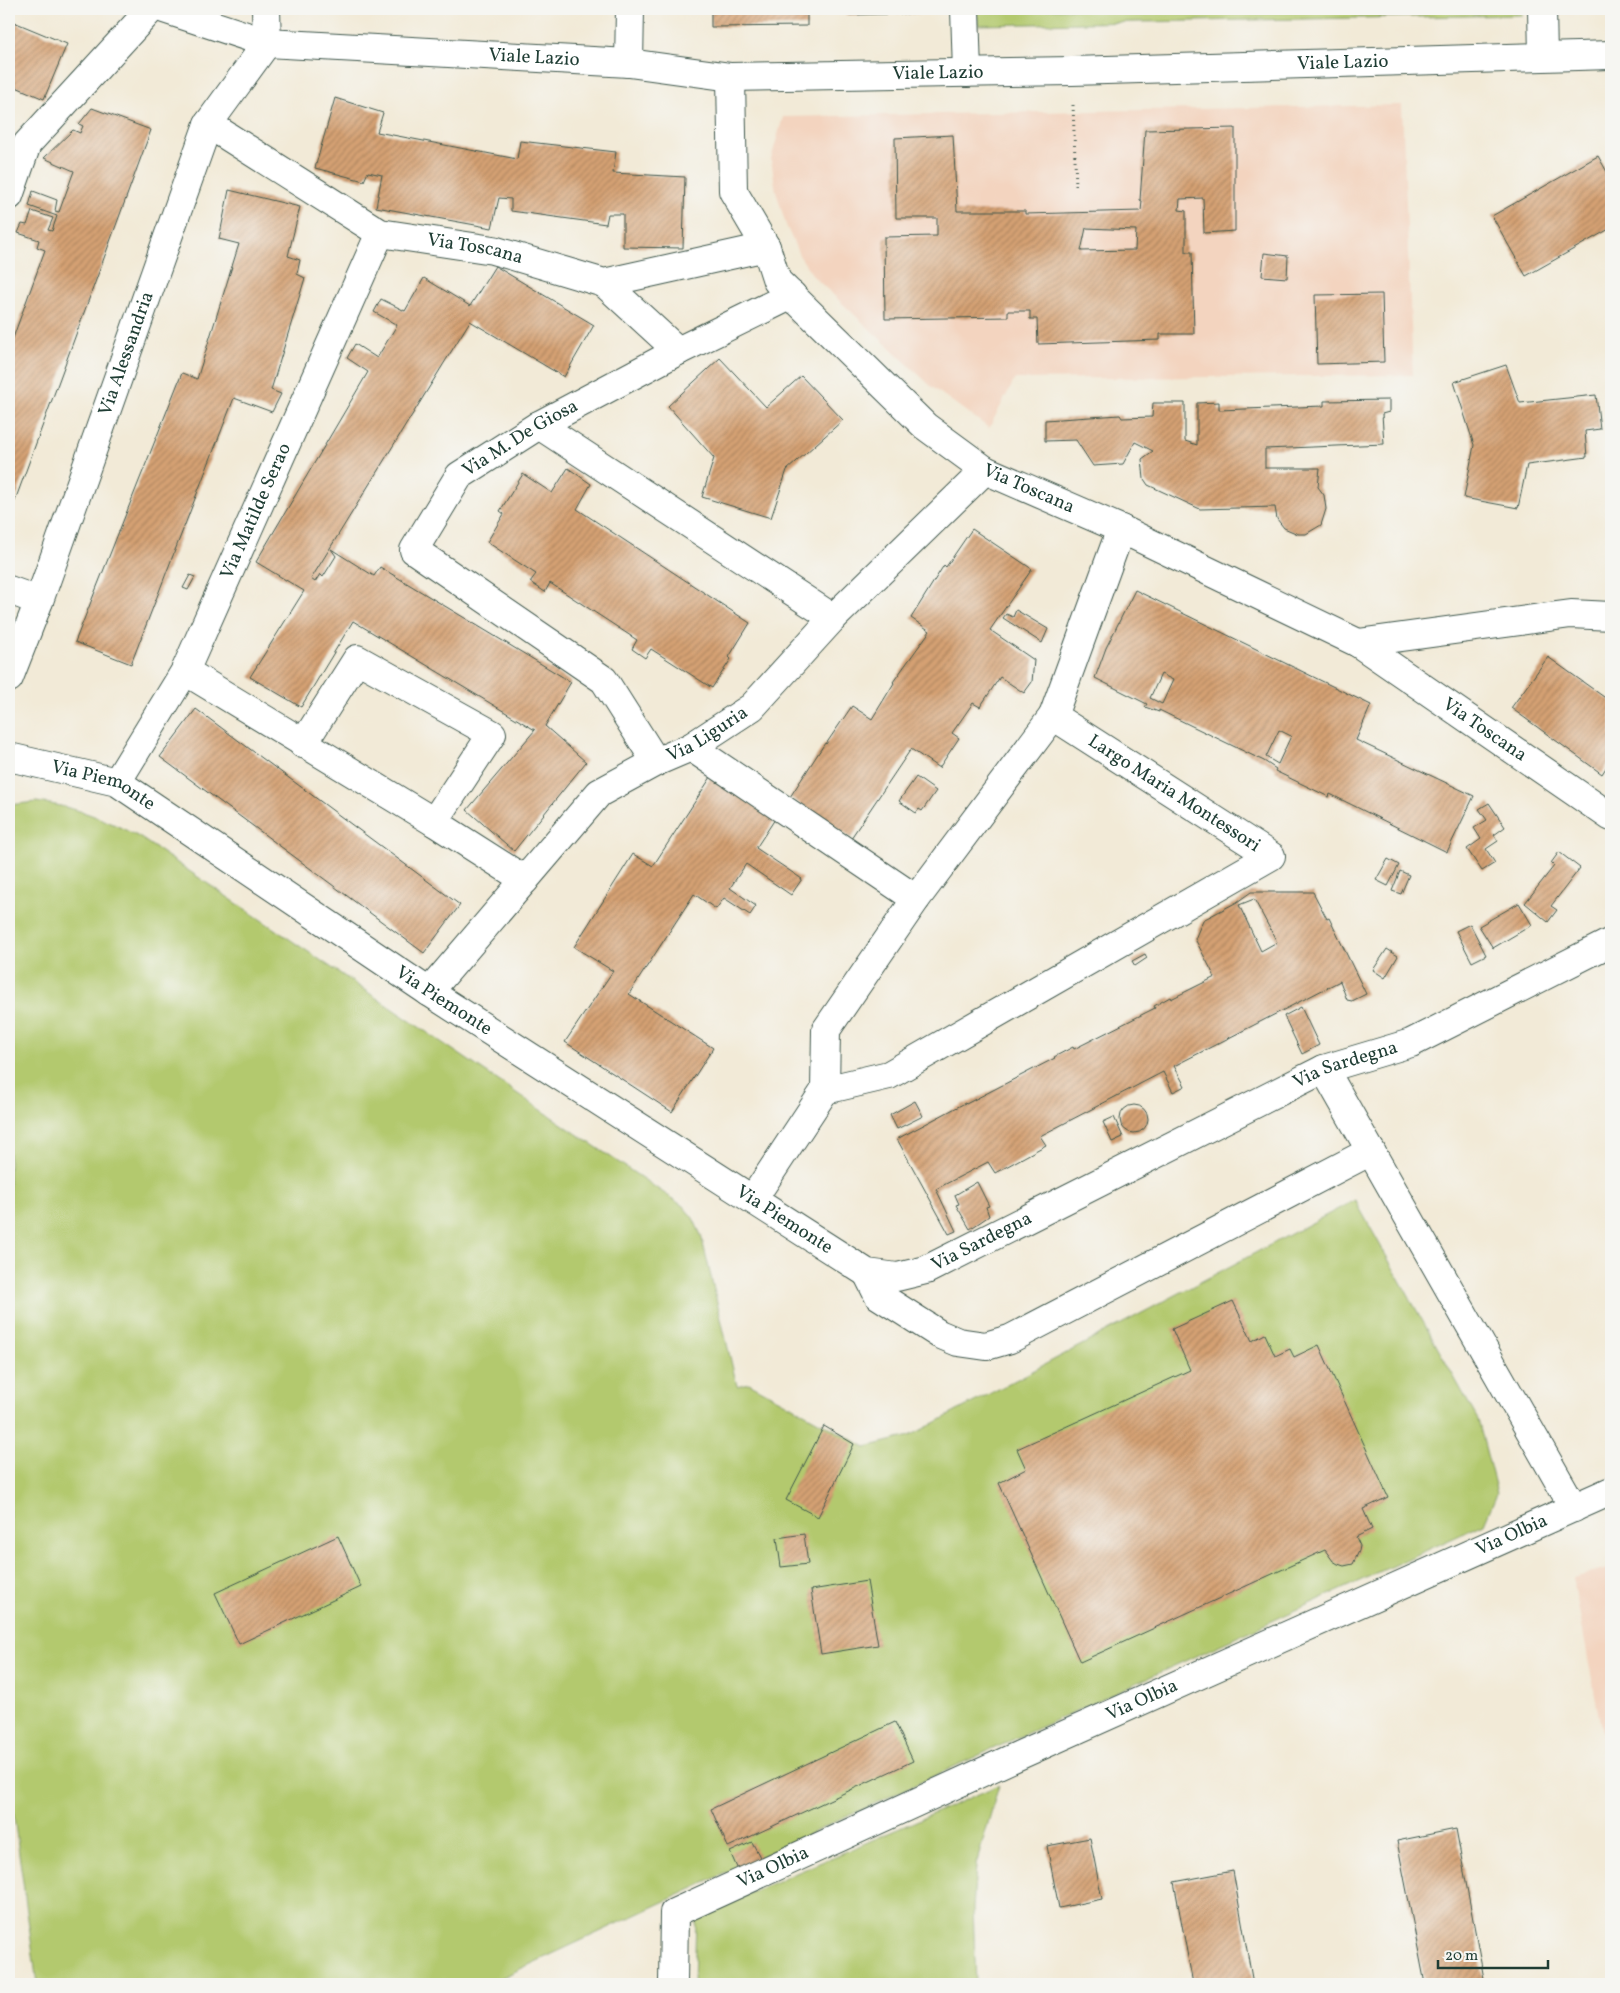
<svg xmlns="http://www.w3.org/2000/svg" width="1620" height="1993" font-family="Vollkorn,serif">
	<defs>
		<pattern id="building-hatch" width="6" height="6" patternUnits="userSpaceOnUse" patternTransform="scale(1.25)"><rect width="6" height="6" fill="#d5a173"/><path d="M-1 1l2-2M0 6l6-6M5 7l2-2" fill="none" stroke="#ac845f"/></pattern>
	</defs>
	<rect width="100%" height="100%" fill="#f6f6f2"/>
	<filter id="ink" filterUnits="userSpaceOnUse"><feTurbulence type="fractalNoise" baseFrequency=".02" numOctaves="2"/><feDisplacementMap in="SourceGraphic" scale="10" xChannelSelector="R" yChannelSelector="G"/><feConvolveMatrix kernelMatrix="1 2 1 2 8 2 1 2 1" color-interpolation-filters="sRGB"/></filter>
	<filter id="wash" filterUnits="userSpaceOnUse"><feTurbulence type="fractalNoise" baseFrequency=".0096" numOctaves="4" result="noise"/><feDisplacementMap in="SourceGraphic" scale="20" xChannelSelector="R" yChannelSelector="G"/><feGaussianBlur stdDeviation="1.12" result="paint"/><feColorMatrix in="noise" values="0 0 0 0 0 0 0 0 0 0 0 0 0 0 0 0 0 1.4 0 .05"/><feComposite in="paint" operator="in"/></filter>
	<g filter="url(#wash)">
		<rect width="100%" height="100%" fill="#f2ead7"/>
		<path fill="#f3d4bf" d="M1402,105L1413,375L1015,379L989,428L932,387L814,277L799,255L786,225L776,191L771,159L783,117Z
			M1611,1568V1748L1605,1749L1573,1578Z"/>
		<path fill="#b3c96e" stroke="#698351" d="M977,9H1521L1522,15L978,25Z
			M36,802C74,806 106,819 139,837L683,1206L693,1218L701,1235L737,1386L749,1383L866,1447L910,1436L1355,1200L1478,1420L1497,1493L1484,1524L962,1763L488,1984H37L9,1781V805Z
			M999,1785L976,1865L973,1909L976,1984H694L696,1920L704,1913Z"/>
		<g id="blocks">
			<path fill="url(#building-hatch)" fill-rule="evenodd" d="M711,9H807V26L711,27Z
				M845,9H941L942,13L845,15Z
				M9,20L67,44L44,99L9,84Z
				M335,98L383,113L377,132L517,159L520,141L616,152L613,173L685,177L683,248L623,247V214H608L606,224L511,211V199L499,198L492,228L376,207L382,175L368,172L364,181L315,168Z
				M92,108L151,130L9,517V349L45,250L37,247L39,240L18,233L22,224L27,225L32,211L53,218L48,230L52,231L57,216L29,206L33,191L57,200L55,211L59,212L74,171L44,158L73,130L80,133L83,126L79,124Z
				M1235,128V231L1204,233L1203,198L1180,199L1179,210L1186,211V252H1192L1194,334H1160V340L1038,344L1037,319H1030V311H1008V317L885,319L884,237L937,236V218H896L895,138L953,135L957,211H1025V214L1141,211L1142,201L1140,200L1145,130ZM1086,228L1136,230L1135,250L1081,251Z
				M1598,156L1611,179V228L1526,276L1492,216Z
				M229,190L300,207L288,256L300,260L297,274L305,278L271,390L281,394L272,412L234,398L131,664L75,642L182,373L197,379L239,244L219,239Z
				M1264,253L1288,256L1287,278L1262,276Z
				M495,266L594,325L564,377L470,321L311,579L315,582L320,574L323,577L336,556L331,549L374,576L380,567L571,682L545,726L586,762L514,851L467,810L535,730L353,621L301,707L250,677L304,591L256,562L368,372L347,358L355,344L377,358L397,325L374,312L381,299L405,311L424,278L470,306Z
				M1382,294L1384,362L1317,364L1315,295Z
				M720,358L766,407L801,376L843,420L787,470L771,518L702,497L714,458L668,406Z
				M1506,365L1520,403L1596,395L1600,429L1585,431L1587,457L1527,465L1518,508L1464,498L1474,445L1454,382Z
				M1389,400V412L1382,414L1384,444L1265,449V468H1320L1318,487L1324,495L1326,509L1321,525L1306,534H1298L1284,528L1277,519L1275,507L1200,509L1148,485L1144,479L1142,459L1153,451L1135,442L1123,464L1093,466L1076,440L1045,441V420L1120,415L1122,418L1152,417L1153,403H1185V441L1197,445V403L1219,402V410L1324,406V401Z
				M568,468L591,484L577,509L750,623L729,657L731,659L712,688L651,649L645,658L632,649L637,640L550,583L545,592L530,582L536,574L487,542L504,514L500,511L523,474L552,493Z
				M972,529L1032,569L990,630L1034,660L1032,682L1024,693L1000,677L980,707L973,703L952,733L959,738L939,768L911,749L851,838L790,797L825,743L826,744L852,706L872,719L894,683L893,682L930,631L911,618L944,565L946,567Z
				M190,575L195,577L188,590L183,588Z
				M1135,590L1371,705L1356,740L1474,796L1447,852L1330,794L1329,797L1275,771L1276,769L1264,761L1159,710V712L1145,707L1147,704L1095,678L1106,648ZM1161,674L1173,680L1162,704L1150,698ZM1279,730L1291,736L1278,764L1266,757Z
				M1016,610L1048,629L1042,643L1003,618L1006,614L1013,617Z
				M1548,657L1611,702V760L1602,774L1511,708Z
				M196,709L460,905L424,953L160,757Z
				M711,777L775,819L756,848L802,879L791,895L746,864L730,888L756,906L750,915L724,898L716,909L694,894L629,994L713,1048L672,1112L565,1042L613,971L574,947L633,854L653,866Z
				M916,777L936,791L922,811L919,809L916,813L899,801Z
				M1489,803L1505,827L1494,835L1498,841L1486,849L1495,863L1482,871L1467,849L1481,839L1474,828L1487,820L1479,809Z
				M1559,852L1580,868L1551,906L1557,910L1548,922L1525,903L1554,866L1551,863Z
				M1388,859L1399,865L1388,886L1376,880Z
				M1400,871L1409,875L1401,894L1392,891Z
				M1251,892H1313L1327,919L1329,918L1366,994L1352,1001L1347,1000L1340,981L1174,1066L1185,1086L1173,1092L1163,1072L1040,1136L1046,1145L995,1173L988,1162L936,1189L956,1231L949,1234L897,1139L965,1103L966,1104L1055,1058L1054,1057L1073,1047L1074,1049L1155,1008L1154,1006L1170,997L1171,999L1215,977L1195,939L1203,920L1237,902ZM1254,899L1277,942L1261,951L1239,905Z
				M1519,903L1532,925L1493,948L1479,926Z
				M1470,924L1486,955L1472,962L1456,931Z
				M1387,949L1398,956L1385,978L1373,970Z
				M1145,954L1147,958L1135,966L1132,961Z
				M1301,1007L1319,1045L1302,1054L1284,1016Z
				M915,1101L923,1116L897,1129L890,1115Z
				M1120 1119a14 14 0 1 1 28 0a14 14 0 1 1-28 0Z
				M1114,1117L1123,1137L1112,1142L1103,1122Z
				M977,1182L989,1206L986,1207L989,1216L970,1229L956,1205L959,1204L955,1195Z
				M1233,1301L1252,1341L1265,1334L1275,1356L1290,1349L1294,1357L1319,1345L1388,1497L1363,1509L1372,1529L1356,1537L1360,1546L1359,1551L1353,1564L1344,1566L1338,1564L1333,1561L1325,1550L1080,1662L999,1483L1026,1469L1017,1449L1190,1370L1172,1329Z
				M824,1426L854,1444L818,1517L786,1500Z
				M804,1534L808,1564L781,1567L777,1538Z
				M338,1536L361,1587L239,1644L215,1593Z
				M867,1581L878,1645L821,1654L811,1590Z
				M895,1722L913,1761L728,1847L711,1809Z
				M1456,1829L1485,1984H1425L1397,1841Z
				M1090,1838L1102,1899L1059,1908L1047,1846Z
				M752,1842L761,1859L738,1870L730,1852Z
				M1233,1871L1253,1984H1193L1174,1882Z"/>
		</g>
	</g>
	<g filter="url(#ink)">
		<use href="#blocks" fill-opacity="0" stroke="#3f574c" stroke-width="1"/>
		<g fill="none" stroke-linecap="round" stroke-linejoin="round">
			<defs>
				<g id="minor">
					<path id="s1" d="M164,9L267,43L629,63L731,77L1072,71L1611,55"/>
					<path d="M266,9L267,43"/>
					<path d="M965,9L967,73"/>
					<path d="M1542,9L1543,56"/>
					<path d="M629,63L630,9"/>
					<path id="s2" d="M731,77L733,191L766,247L777,281L925,426L985,470L1121,529L1358,643L1611,817"/>
					<path id="s3" d="M208,124L380,233L493,250L604,283L766,247"/>
					<path d="M9,196L27,144L151,9"/>
					<path d="M604,283L678,351"/>
					<path d="M539,425L833,618"/>
					<path d="M9,590L39,601"/>
					<path d="M1358,643L1571,614L1611,616"/>
					<path d="M185,671L434,822L525,880"/>
					<path id="s4" d="M9,678L39,601L208,124L267,43"/>
					<path d="M1053,716L1121,529"/>
					<path d="M303,744L357,659L492,734L434,822"/>
					<path d="M691,747L916,899"/>
					<path id="s5" d="M9,757L117,782L429,992L867,1273L897,1277L926,1270L1324,1069L1411,1043L1611,942"/>
					<path id="s6" d="M656,762L604,680L414,550L459,476L539,425L678,351L792,295"/>
					<path id="s7" d="M117,782L185,671L380,233"/>
					<path id="s8" d="M429,992L599,793L656,762L691,747L752,707L833,618L985,470"/>
					<path d="M1324,1069L1574,1508"/>
					<path id="s9" d="M753,1199L825,1090L826,1030L916,899L1053,716L1271,856L889,1075L825,1090"/>
					<path d="M867,1273L878,1295L939,1334L958,1342L986,1346L1010,1339L1371,1151"/>
					<path id="s10" d="M673,1984L674,1913L1022,1754L1611,1491"/>
				</g>
			</defs>
			<use href="#minor" stroke="#3f574c" stroke-width="30"/>
			<path stroke="#3f574c" stroke-width="3" stroke-dasharray="1 4" stroke-linecap="butt" d="M1073,105L1076,186"/>
			<use href="#minor" stroke="#fff" stroke-width="28"/>
		</g>
	</g>
	<g text-anchor="middle" dominant-baseline="central" stroke-width="4" stroke-linejoin="round" paint-order="stroke">
		<g font-size="19" fill="#1f3d34" stroke="#f6f6f2">
			<text stroke="none"><textPath href="#s1" startOffset="376">Viale Lazio</textPath></text>
			<text stroke="none"><textPath href="#s1" startOffset="1186">Viale Lazio</textPath></text>
			<text stroke="none"><textPath href="#s1" startOffset="781">Viale Lazio</textPath></text>
			<text stroke="none"><textPath href="#s3" startOffset="300">Via Toscana</textPath></text>
			<text stroke="none"><textPath href="#s4" startOffset="345">Via Alessandria</textPath></text>
			<text stroke="none"><textPath href="#s6" startOffset="486">Via M. De Giosa</textPath></text>
			<text stroke="none"><textPath href="#s2" startOffset="544">Via Toscana</textPath></text>
			<text stroke="none"><textPath href="#s7" startOffset="305">Via Matilde Serao</textPath></text>
			<text stroke="none"><textPath href="#s2" startOffset="1061">Via Toscana</textPath></text>
			<text stroke="none"><textPath href="#s8" startOffset="385">Via Liguria</textPath></text>
			<text stroke="none"><textPath href="#s5" startOffset="99">Via Piemonte</textPath></text>
			<text stroke="none"><textPath href="#s9" startOffset="722">Largo Maria Montessori</textPath></text>
			<text stroke="none"><textPath href="#s5" startOffset="504">Via Piemonte</textPath></text>
			<text stroke="none"><textPath href="#s5" startOffset="1535">Via Sardegna</textPath></text>
			<text stroke="none"><textPath href="#s5" startOffset="909">Via Piemonte</textPath></text>
			<text stroke="none"><textPath href="#s5" startOffset="1130">Via Sardegna</textPath></text>
			<text stroke="none"><textPath href="#s10" startOffset="990">Via Olbia</textPath></text>
			<text stroke="none"><textPath href="#s10" startOffset="585">Via Olbia</textPath></text>
			<text stroke="none"><textPath href="#s10" startOffset="180">Via Olbia</textPath></text>
		</g>
	</g>
	<rect width="1620" height="1993" fill="none" stroke="#f6f6f2" stroke-width="30"/>
	<path d="M1438 1960v8h110v-8" fill="none" stroke="#1f3d34" stroke-width="2.5"/>
	<text x="1445" y="1960" font-size="15" fill="#1f3d34" stroke="#f6f6f2" stroke-width="4" paint-order="stroke">20 m</text>
</svg>
